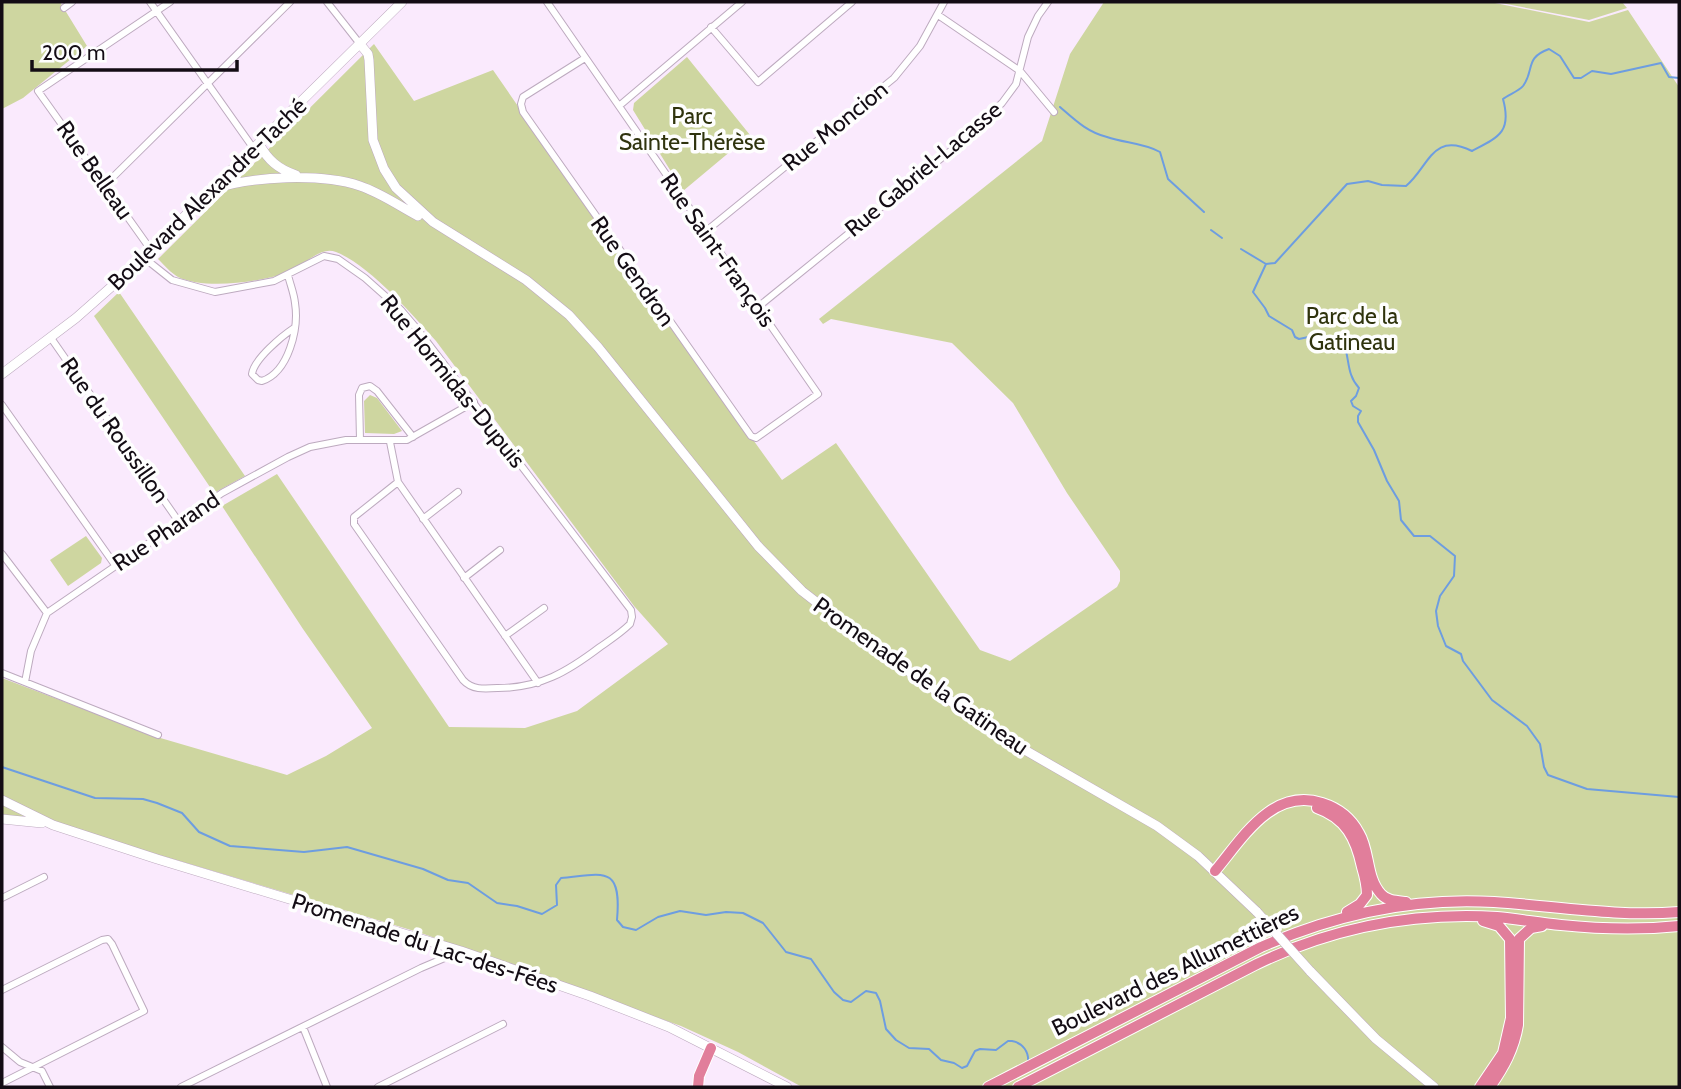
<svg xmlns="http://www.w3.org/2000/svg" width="1681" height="1089" font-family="Cabin,sans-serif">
	<rect width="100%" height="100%" fill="#faeafd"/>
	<path fill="#ced6a0" d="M2,2H60L87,46L23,98L2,109Z
		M1104,2H1490L1589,22L1628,10L1679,87V1087H802L738,1052L681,1026L421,933L109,840L2,816V678L157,737L287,775L326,756L372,728L303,629L222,506L277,474L449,727L525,728L577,711L668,644L634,606L436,341C412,314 369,265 336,252C320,245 303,267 289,272C262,282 205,290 178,277C171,273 164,265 158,259L374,44L414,101L493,70L643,287L782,480L836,443L980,650L1010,661L1117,587L1120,581V571L1067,493L1013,403L952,343L831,319L823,324L819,319L1042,141L1070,54Z
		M1496,2H1622L1627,8L1589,20Z
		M687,57L750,135L683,191L633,110L634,103Z
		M119,292L245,476L214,493L94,316Z
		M370,395L377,398L402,431L394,434L365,433L364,401Z
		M86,536L102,558L101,563L68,586L50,560Z"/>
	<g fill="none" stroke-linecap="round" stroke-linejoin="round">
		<path stroke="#6d9de0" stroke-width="2" d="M1060,107C1075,120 1087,132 1107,137C1124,143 1144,143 1160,152L1168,179L1204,212
			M1211,230L1222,238
			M1241,249L1266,264L1275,263L1347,184L1368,181L1382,185L1406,186C1429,167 1432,131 1472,151C1499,137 1512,132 1503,99C1508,95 1519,91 1523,86C1535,70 1524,58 1549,49L1560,56L1574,78H1581L1592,71L1611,74L1661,63L1669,77L1679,78
			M1266,264L1253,292L1265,308L1269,316L1292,330L1295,337L1299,339L1318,335L1343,341C1350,358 1346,374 1359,388L1356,396L1351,401L1353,406L1361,411L1358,416V422L1374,450L1387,481L1399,501L1401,520L1414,536H1430L1455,556L1454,576L1440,596L1436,611L1438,626L1446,646L1461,654L1463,661L1492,700L1527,726L1540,744L1544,767L1548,775L1587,789L1679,797
			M2,767L95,798L143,799L157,803L182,813L199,832L230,846L304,852L347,847L423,869L448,880L468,883L497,903L517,906L542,914L557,905L556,885L561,878C603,874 622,864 617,920L623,927L636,930L658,917L680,911L706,915L726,912L743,913L763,923L786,952L811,959L834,992L843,1000L851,1002L866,991L876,993L880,1001L886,1029L896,1040L909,1048L929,1049L941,1060L954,1063L962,1068L967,1066L975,1051L980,1049L996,1050L1008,1041H1012C1023,1043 1029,1052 1028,1062"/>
		<defs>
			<path id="street" d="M150,2L254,149
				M327,2L360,44
				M547,2L818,394L756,438L751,436L523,112L521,104L523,97L585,58
				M64,8L72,2
				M938,15L1020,71L1054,112
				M711,27L758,82L852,2
				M619,106L742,2
				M105,185L290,2
				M705,232L894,78L920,46L944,2
				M151,250L38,91L170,2
				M143,257L172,280L215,292L274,281L324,256L338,259L365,278L401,310L418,330L631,610L632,617L630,624C621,633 610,640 600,647C567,672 540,688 498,688C484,689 472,690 463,680L354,524V517L398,482
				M288,275C290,284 294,293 295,303C299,328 289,372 262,381L258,380L252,374C254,359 282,336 294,328
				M758,307L954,148L1002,103L1016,84L1028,37L1038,16L1048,2
				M51,338L179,522
				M2,405L115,565
				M360,440L359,395L362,388L370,386L377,391L413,437
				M390,442L398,482L538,683
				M423,519L458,492
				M2,554L47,613
				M464,578L500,550
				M505,636L544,608
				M2,673L158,735
				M25,682L31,651L47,613L222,493L288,457L310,447L346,440H407L474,402
				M2,898L44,877
				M2,990L102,940L108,939L112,944L144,1011L2,1083
				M303,1027L327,1087
				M2,1047L20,1062L42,1071L50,1087
				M181,1087L421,968L461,951
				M378,1087L503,1024"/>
			<path id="secondary" d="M360,44L368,54L369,60L373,140L384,169L396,188L433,222L526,280L569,315L598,347L758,546L802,591L869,643L997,734L1157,826L1198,856L1257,912
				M259,144C268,160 278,169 296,175
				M214,189C253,176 321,173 360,186C381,193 399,206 418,216
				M2,374L76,318L127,273L402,2
				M2,800L53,825L157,859L461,951L590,996L669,1027L787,1087
				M2,819L42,823
				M1310,971L1376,1039L1434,1087"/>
			<path id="highway" d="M1317,808C1346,818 1356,839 1362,867C1365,877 1367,886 1367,895L1360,904L1347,912
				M1215,871C1242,839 1272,787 1322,803C1338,808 1351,818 1359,833C1370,851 1366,878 1381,894C1387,901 1396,901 1406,902
				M698,1087L699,1076L711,1048
				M988,1087L1261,947C1334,915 1413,897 1494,902C1556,906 1616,917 1679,912
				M1018,1087L1257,964C1332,928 1414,912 1497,917C1518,919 1540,923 1561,925C1600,929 1640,930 1679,926
				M1480,1087L1503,1053L1511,1018L1510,939L1499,926L1483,921
				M1490,1087C1504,1067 1514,1049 1518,1025L1519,939L1531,928L1542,926"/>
		</defs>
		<use href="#street" stroke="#bdaabf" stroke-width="8"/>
		<use href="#secondary" stroke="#bdaabf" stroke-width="10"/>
		<use href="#highway" stroke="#fff" stroke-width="12"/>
		<use href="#street" stroke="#fff" stroke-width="6"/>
		<use href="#secondary" stroke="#fff" stroke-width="9"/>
		<use href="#highway" stroke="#e17e9b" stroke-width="10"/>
		<defs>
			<path id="secondary-bridge" d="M1257,912L1310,971"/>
		</defs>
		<use href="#secondary-bridge" stroke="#bdaabf" stroke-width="10" stroke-linecap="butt"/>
		<use href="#secondary-bridge" stroke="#fff" stroke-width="9"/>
	</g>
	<g text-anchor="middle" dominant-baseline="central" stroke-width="7" stroke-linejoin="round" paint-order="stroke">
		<g font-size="23" fill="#2f330d" stroke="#fefefe">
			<text x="692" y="116">Parc<tspan x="692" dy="26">Sainte-Thérèse</tspan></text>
			<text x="1352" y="316">Parc de la<tspan x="1352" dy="26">Gatineau</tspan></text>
		</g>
		<g font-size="23" fill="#130c14" stroke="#fefefe">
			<text transform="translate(835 126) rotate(-39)">Rue Moncion</text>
			<text transform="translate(923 169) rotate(-40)">Rue Gabriel-Lacasse</text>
			<text transform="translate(95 170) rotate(55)">Rue Belleau</text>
			<text transform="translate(207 194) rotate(-44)">Boulevard Alexandre-Taché</text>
			<text transform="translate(718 250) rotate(55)">Rue Saint-François</text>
			<text transform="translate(633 271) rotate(55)">Rue Gendron</text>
			<text transform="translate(453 381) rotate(51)">Rue Hormidas-Dupuis</text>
			<text transform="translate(115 430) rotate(55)">Rue du Roussillon</text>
			<text transform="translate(166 531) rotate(-34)">Rue Pharand</text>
			<text transform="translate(921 676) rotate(35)">Promenade de la Gatineau</text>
			<text transform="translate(425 943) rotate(18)">Promenade du Lac-des-Fées</text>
			<text transform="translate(1175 970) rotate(-26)">Boulevard des Allumettières</text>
		</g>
	</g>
	<rect width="1681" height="1089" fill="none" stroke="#130c14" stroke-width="7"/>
	<path d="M32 60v10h205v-10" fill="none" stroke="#130c14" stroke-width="3.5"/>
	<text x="42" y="60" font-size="21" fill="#130c14" stroke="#fefefe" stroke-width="5" paint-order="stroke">200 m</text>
</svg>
